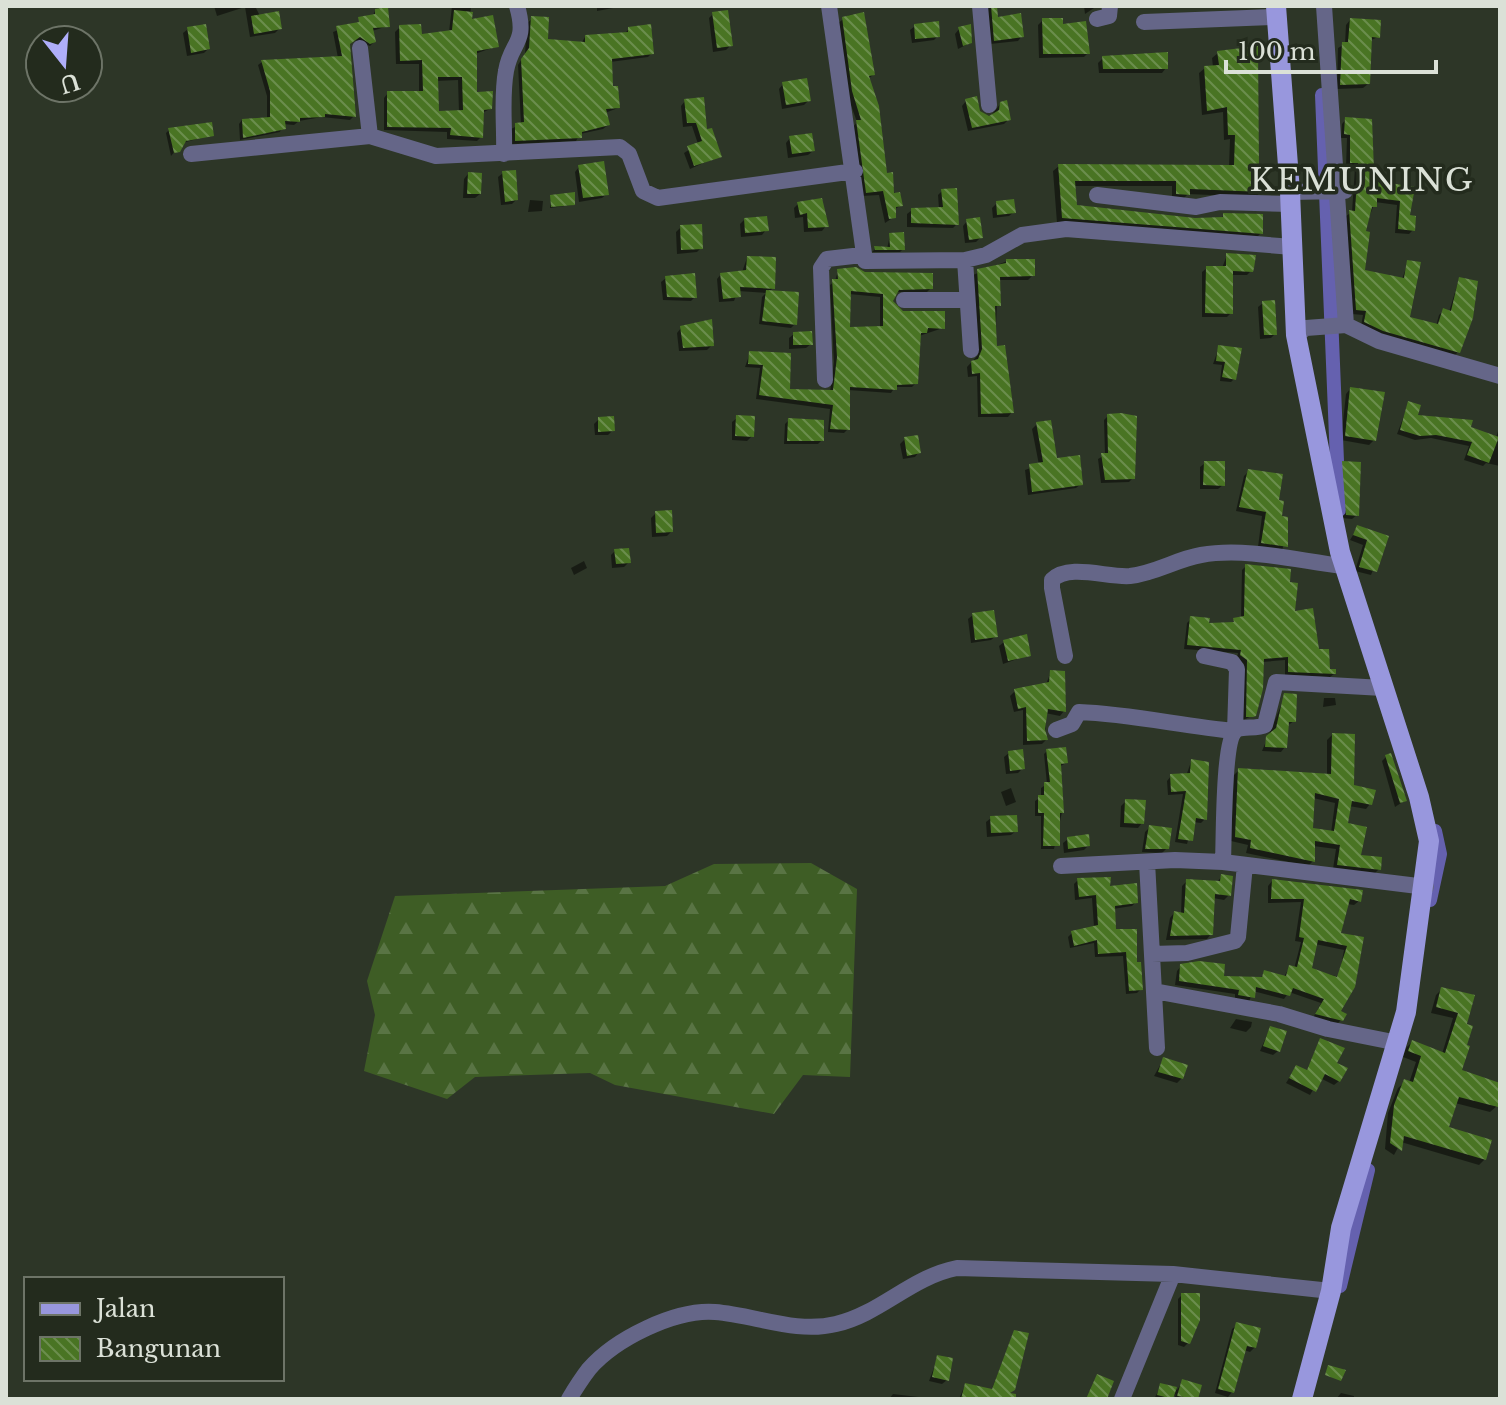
<svg xmlns="http://www.w3.org/2000/svg" width="1506" height="1405" font-family="'Libre Baskerville',serif">
	<defs>
		<pattern id="forest-firs" width="22" height="20" patternUnits="userSpaceOnUse" patternTransform="scale(2)"><rect width="22" height="20" fill="#3e5d25"/><path d="M5 1l3.5 6h-7zM16 11l3.5 6h-7z" fill="#597444"/></pattern>
		<pattern id="building-back-hatch" width="6" height="6" patternUnits="userSpaceOnUse" patternTransform="scale(2)"><rect width="6" height="6" fill="#497423"/><path d="M-1 5l2 2M0 0l6 6M5-1l2 2" fill="none" stroke="#6b8e4d"/></pattern>
	</defs>
	<rect width="100%" height="100%" fill="#2d3627"/>
	<path fill="url(#forest-firs)" d="M811,863L857,889L850,1077L803,1075L774,1114L615,1085L590,1073L475,1077L447,1099L364,1071L375,1015L367,981L395,896L665,886L714,864Z"/>
	<path fill="#0007" fill-rule="evenodd" d="M214,6H255L260,16L279,29L275,33L250,37L245,7L217,16Z
		M452,6H471L470,21L497,46L475,54V94L490,109L482,113L481,137L477,141L447,139V132L384,130V98L388,93H419V64H396L395,32L400,27L420,36L449,32ZM458,80L459,112L437,113L436,81Z
		M597,6H624L597,11Z
		M985,6H995L997,19L1022,36L1018,41L990,44Z
		M1084,6H1097L1085,14Z
		M375,11L388,26L372,31L374,42L370,46L354,40L348,45L354,116L350,120L322,117L299,121L294,125L283,124L280,132L240,140L239,124L242,120L267,119V96L258,65L262,62L338,58L333,32L372,17Z
		M713,14L731,45L726,50L713,52L709,18Z
		M862,14L873,75L868,79L885,175L901,205L894,210V217L885,223L879,195L862,196L853,127L857,122L848,97L838,23L849,15Z
		M532,19L546,41L581,44L585,37L623,35L629,29L652,53L648,57L610,62L612,88L618,108L605,113L608,125L603,129L580,134L576,141L512,144L511,129L521,124L518,65L525,54L527,23Z
		M1043,20L1061,26L1088,53L1084,57L1039,58L1038,25Z
		M1350,20L1378,37L1369,41L1368,84L1363,88L1337,89L1338,48L1345,44L1346,25Z
		M915,26L938,36L934,40L912,43L910,30Z
		M188,29L208,49L204,53L187,56L183,33Z
		M959,29L970,43L958,49L955,34Z
		M1218,53L1261,191L1256,197L1188,194L1182,200L1172,198V186H1074L1075,207L1195,220H1219L1224,215L1261,233L1256,238L1057,223L1053,171L1059,166L1229,167L1230,139L1224,140L1223,112L1202,115L1199,73L1205,68L1213,67L1212,58Z
		M1103,58L1166,68L1162,73H1099L1098,63Z
		M783,84L809,100L804,105L782,109L779,89Z
		M685,101L719,156L690,169L684,153L698,144L692,126L683,127L681,106Z
		M966,101L989,118L1001,103L1009,119L1004,124L968,131L962,106Z
		M1346,119L1376,183L1413,188L1408,217L1413,230L1409,234L1395,233L1397,205L1375,202L1363,233V272L1402,279L1408,263L1407,319L1436,326L1439,315L1443,311L1449,312L1459,279L1458,352L1454,356L1378,334L1361,326L1363,315L1352,314L1346,216L1352,212L1355,167H1346L1347,138H1341L1342,124Z
		M169,130L212,135L182,143L171,156L166,133Z
		M790,138L813,151L808,155L788,158L786,143Z
		M579,167L607,194L602,198L579,202L575,172Z
		M503,173L516,200L512,204L501,205L498,177Z
		M468,174L480,194L475,198H463L464,179Z
		M942,191L957,224L953,228L907,227V214L912,210L939,209L938,195Z
		M551,197L573,205L550,208Z
		M530,200L543,201L542,211L528,212Z
		M997,203L1014,212L1009,216L993,218L992,208Z
		M798,204L826,226L822,231L804,232L803,217L795,218L794,208Z
		M744,220L766,230L762,235L741,237L740,224Z
		M967,221L981,237L976,242L965,243L963,226Z
		M681,227L701,248L697,252L677,254L676,232Z
		M890,235L903,249L900,252H872L875,249H887Z
		M1227,255L1251,271L1247,275H1231V313L1227,317H1202V272L1207,268H1222Z
		M747,258L773,288L769,292L795,324L791,328L759,324L762,297L766,293L738,291L734,301L719,302L717,279L721,274L742,272Z
		M1007,261L1033,275L1028,280H998L995,348L1012,412L1008,417H978L977,376L968,377L967,367L978,355L973,275Z
		M838,271L931,288L927,292H898L891,299L903,313L943,328L919,336L916,383L912,387H895L891,393L848,390V429L844,433L828,432L830,409L756,399L760,368L745,367L750,353L789,355L788,391L830,392L834,362L830,285L835,281ZM849,294L880,297V328L848,329Z
		M666,278L695,297L691,301L663,300L661,282Z
		M1263,303L1275,334L1271,338L1260,339L1258,307Z
		M681,328L712,345L707,350L679,351L677,333Z
		M794,334L811,344L806,348L789,349V338Z
		M1219,347L1234,379L1231,382L1220,381L1222,365L1213,364Z
		M1350,389L1374,440L1369,445L1341,440L1346,394Z
		M1409,403L1415,417L1496,438L1500,424V466L1486,463L1483,466L1464,460L1469,446L1431,438L1415,440L1397,434Z
		M1108,416L1133,478L1129,482L1101,483L1098,459L1105,455L1104,420Z
		M737,418L752,436L747,441L732,440V422Z
		M599,419L613,430L608,435H595L594,424Z
		M789,420L822,440L818,444H784L785,424Z
		M1037,424L1055,461L1081,484L1076,488L1028,495L1025,470L1039,465L1032,429Z
		M905,439L919,452L915,457L903,459L900,444Z
		M1205,463L1223,485L1218,489H1200V467Z
		M1343,463L1357,515L1352,519L1342,518L1338,499V467Z
		M1249,471L1277,502L1284,532H1288L1282,550L1258,547L1262,516L1236,511L1244,476Z
		M656,513L671,532L667,536L652,537L651,518Z
		M1358,527L1386,538L1371,575L1355,571L1363,545L1350,540Z
		M615,551L629,562L624,567L612,568L611,555Z
		M584,561L587,568L574,575L571,568Z
		M1246,566L1292,614L1328,671L1334,674L1330,677L1285,675V660L1262,662L1254,715L1243,720L1244,664L1237,659L1238,653L1184,649L1187,623L1191,619L1207,625H1229L1241,618L1242,570Z
		M973,615L996,636L991,640L971,643L968,619Z
		M1004,642L1029,655L1003,664L999,646Z
		M1051,672L1062,701L1066,702L1064,711L1060,716L1045,713L1046,740L1042,744L1023,745V710L1014,712L1010,696L1015,691L1046,684Z
		M1285,696L1294,721L1287,726L1285,747L1281,752L1262,751Z
		M1324,698H1335L1336,705L1323,707Z
		M1332,735L1352,787L1370,804L1366,809L1349,806L1346,825L1358,857L1379,869L1374,874L1333,869L1336,849L1313,846V861L1308,866L1246,853L1248,845L1231,841L1234,775L1239,770L1327,775V740ZM1313,798L1335,803L1331,833L1311,830Z
		M1047,751L1066,763L1059,767L1062,812L1054,849H1041V816H1035V801L1041,797V788L1047,784L1044,754Z
		M1009,753L1023,768L1018,773L1006,774L1004,757Z
		M1386,757L1404,801L1395,807L1382,761Z
		M1191,762L1205,819L1201,823L1193,822L1187,844L1175,842L1183,794L1168,795L1167,781L1171,776H1186Z
		M1011,788L1016,802L1006,806L1001,792Z
		M1126,801L1142,823L1138,828L1120,827L1121,806Z
		M991,818L1016,831L1011,835L987,837L986,822Z
		M1150,827L1167,848L1162,853L1142,852L1145,832Z
		M1068,839L1088,846L1084,850L1064,853L1063,843Z
		M1222,876L1229,895L1224,900L1213,898L1211,934L1207,939L1166,940L1170,918L1174,913L1181,914L1182,886L1187,881H1218Z
		M1078,880L1136,902L1132,906L1113,909L1115,931L1135,964L1141,989L1137,993L1126,994L1123,956L1095,957L1094,943L1070,948L1068,937L1072,933L1094,927L1092,898L1075,900L1074,884Z
		M1272,881L1359,901L1354,905L1347,904L1339,934L1362,939L1338,1012L1341,1020L1337,1024L1313,1018L1321,1003L1289,992L1284,999L1253,991L1249,1002L1235,999V994L1175,985L1177,971L1181,966L1222,978L1260,979L1265,972L1283,978L1290,967L1294,969L1301,942L1295,941L1301,902L1268,903V886ZM1315,944L1344,950L1339,977L1310,969Z
		M1442,989L1472,997L1459,1071L1500,1085L1497,1106L1490,1112L1455,1103L1446,1129L1485,1159L1479,1165L1401,1142L1394,1155L1385,1149L1388,1113L1398,1088L1405,1082L1409,1083L1416,1062L1403,1057L1406,1048L1412,1042L1442,1054L1453,1018L1431,1013L1436,995Z
		M1236,1019L1252,1022L1251,1027L1246,1032L1230,1028Z
		M1270,1028L1278,1051L1273,1055L1260,1051Z
		M1320,1040L1339,1081L1334,1085L1320,1078L1310,1095L1286,1083L1296,1067L1306,1072Z
		M1163,1060L1182,1078L1177,1083L1154,1076Z
		M1182,1295L1188,1343L1184,1347L1178,1345V1299Z
		M1237,1325L1255,1347L1250,1352L1244,1350L1232,1392L1228,1397L1215,1393L1232,1329Z
		M1014,1332L1005,1399H959L965,1385L991,1391Z
		M938,1357L947,1380L942,1384L929,1381Z
		M1183,1381L1200,1386L1196,1399H1174L1176,1394L1171,1399H1154L1161,1386L1177,1390Z
		M1341,1393L1354,1396V1399H1336Z
		M893,1394L927,1398L930,1399H889Z"/>
	<g fill="none" stroke-linecap="round" stroke-linejoin="round">
		<path stroke="#6561af" stroke-width="14" d="M1322,95L1339,510
			M1430,900L1440,854L1435,831
			M1340,1286L1368,1170"/>
	</g>
	<path fill="url(#building-back-hatch)" fill-rule="evenodd" d="M991,6H997L998,17L1021,13L1024,37L994,41Z
		M388,7L390,27L373,28L376,42L370,44L360,37L350,44L356,117L325,114V117L300,118V122L285,121L286,129L243,138L242,119L270,117V91L261,60L342,56L336,26L359,22L358,17L375,14V9Z
		M454,10L473,12L472,19L493,15L499,47L477,51V92L493,91L492,109L484,110L483,138L450,135L451,128L387,127V91H423L422,60L400,61L399,25L421,24L422,34L452,30ZM438,77H462L463,110L439,111Z
		M728,10L733,46L717,48L712,12Z
		M279,11L282,29L254,34L251,16Z
		M864,12L875,75L869,76L879,106L887,173L893,172L894,193L900,192L903,206L896,207V218L889,219L883,191L866,193L856,120H861L852,91L842,17Z
		M531,16L549,17L548,39L585,42V35L628,32V27L651,24L654,54L612,59L613,86H618L620,108L606,109L610,125L582,132V138L515,141V123L524,122L521,59L529,48Z
		M1042,18H1063V24L1086,21L1090,54H1043Z
		M1350,18L1381,20L1380,38L1372,37L1370,84L1340,85L1342,42H1348Z
		M939,21L940,37L915,39L914,24Z
		M206,24L210,49L191,53L187,27Z
		M971,24L972,43L963,46L958,27Z
		M1258,46L1259,169H1262L1263,192L1190,189V195L1176,194V181H1075L1077,205L1195,218L1223,217V213L1263,214V234L1062,218L1058,164L1234,165L1235,135H1228L1227,107L1207,111L1204,66L1219,65L1217,51Z
		M1168,52V69H1103L1102,56Z
		M807,78L811,101L786,105L782,82Z
		M977,96L980,111L989,116L999,110L1000,102L1007,100L1011,120L972,128L965,99Z
		M704,97L707,129L712,128L722,157L694,166L687,146L702,141L696,123H687L684,99Z
		M1345,117L1372,119L1374,170L1380,171L1378,181L1415,187L1410,215L1416,216L1415,231L1398,229L1400,201L1377,198V207H1372L1366,231L1370,232L1365,270L1404,278L1407,260L1421,262L1410,317L1438,324L1443,308L1451,311L1459,277L1478,281L1473,318L1460,353L1383,331L1364,322L1366,311L1356,310L1349,210L1355,211L1358,163H1350V135L1344,134Z
		M212,122L214,136L186,141L180,152L174,153L168,128Z
		M812,133L815,151L792,154L789,136Z
		M604,161L609,195L583,198L578,165Z
		M516,170L518,200L505,202L502,171Z
		M468,172L482,173L481,194H467Z
		M957,188L959,225L911,223V208L943,207L941,189Z
		M575,192V205L551,207L550,195Z
		M822,198L829,227L808,228L807,213L800,215L797,202Z
		M1014,199L1016,213L997,215L996,201Z
		M767,216L769,231L745,233L744,218Z
		M980,217L983,238L969,240L966,219Z
		M702,224L703,249L681,250L680,225Z
		M904,232L905,250H875L874,246L890,247L889,233Z
		M1226,253L1256,255L1254,268L1253,272L1233,271V314L1205,313L1206,266H1226Z
		M747,256L776,257L775,289L740,287L741,297L723,299L720,273L746,270Z
		M1006,259H1035V276L1000,277L1001,306H995L997,346L1005,345L1014,413L981,414L980,373L972,374L971,361L978,359L982,349L977,269L1006,263Z
		M856,267L865,272L933,273V289L899,290L893,301L903,311H945V329L928,328L927,333H921L918,384L897,385V390L850,387V430L830,429L833,405L759,395L763,365L748,364L749,351L791,353L790,389L833,390L837,357L832,279H838L837,269ZM851,291L883,294V326L850,327Z
		M695,273L697,298L667,297L665,276Z
		M766,290L799,292L797,325L762,321Z
		M1275,300L1277,335H1264L1262,301Z
		M712,319L714,346L683,348L680,326Z
		M812,331L813,345H793V332Z
		M1218,345L1242,348L1236,380L1222,377L1225,362L1216,361Z
		M1350,387L1385,392L1376,441L1345,436Z
		M1408,401L1421,405L1418,415L1473,420L1471,427L1499,437L1489,463L1467,455L1472,442L1436,435L1420,436L1400,430Z
		M1121,413L1137,416L1135,479L1105,480L1101,453H1108L1107,414Z
		M736,415L755,416L754,437L735,436Z
		M614,416L615,431L598,432V417Z
		M788,418L824,420V441H787Z
		M1051,420L1057,458L1080,455L1083,485L1032,492L1029,464L1043,462L1036,422Z
		M918,435L921,453L907,456L904,437Z
		M1204,461H1225V486L1203,485Z
		M1342,461L1361,462L1359,516L1346,515Z
		M1248,469L1283,474L1279,500L1284,501L1282,516L1288,517V547L1261,543L1266,512L1239,507Z
		M672,510L673,532L656,533L655,511Z
		M1357,525L1389,536L1377,572L1359,567L1367,540L1353,535Z
		M629,548L631,563L616,564L614,549Z
		M1245,564L1291,569L1290,582L1298,583L1295,611L1313,608L1319,649H1329L1330,669H1336V674L1288,672V657L1264,659L1263,689L1256,716L1253,717H1246L1247,660L1240,655L1241,650L1187,645L1190,616L1210,618L1209,623L1234,622L1233,618L1244,616Z
		M994,610L998,637L975,640L972,613Z
		M1027,634L1031,656L1008,661L1003,640Z
		M1050,670L1065,671L1066,712L1048,709L1045,729L1048,740L1027,741L1026,707L1018,709L1014,689L1049,682Z
		M1284,693L1297,694L1296,722H1289L1287,748L1265,747L1266,736L1276,728Z
		M1332,733L1355,734L1354,785L1376,790L1372,805L1352,801L1348,823L1367,827L1361,855L1382,857L1381,870L1337,865L1340,845L1315,841V862L1250,848L1251,840L1235,837L1238,768L1331,774ZM1315,793L1339,799L1334,831L1313,828Z
		M1066,747L1068,763L1061,764L1064,813H1060V846H1043L1044,813H1038V795H1044V782H1050L1046,749Z
		M1023,749L1025,769L1010,771L1008,751Z
		M1391,753L1407,801L1400,803L1385,755Z
		M1191,759L1209,762L1207,820L1196,818L1193,841L1178,839L1186,791L1171,792L1170,774L1190,773Z
		M1125,799L1146,800L1144,824L1124,823Z
		M1017,815L1018,832L991,833L990,816Z
		M1149,825L1172,828L1169,849H1145Z
		M1089,834L1090,846L1068,849L1067,837Z
		M1221,874L1233,876L1231,896L1215,894L1213,935L1170,936L1174,911L1184,913L1186,879L1220,881Z
		M1111,877L1110,886L1137,883L1138,903L1115,906L1116,929H1137V962H1141L1143,990L1129,991L1126,952L1098,954L1097,940L1074,946L1071,931L1098,925L1096,895L1079,897L1077,878Z
		M1272,879L1363,890L1361,902L1350,899L1341,933L1364,937L1355,987L1341,1011L1347,1014L1343,1021L1315,1014L1324,999L1293,988L1290,996L1256,987L1255,998L1238,995L1239,990L1179,981L1180,964L1199,961L1225,964L1224,976L1262,977L1264,970L1286,976L1289,965L1297,967L1304,938L1299,937L1304,899H1271ZM1318,940L1347,946L1337,977L1312,968Z
		M1441,987L1475,995L1467,1024L1473,1026L1467,1045L1470,1046L1462,1070L1500,1083L1498,1107L1459,1097L1449,1127L1492,1140L1486,1160L1404,1136L1402,1151L1390,1143L1394,1105L1404,1079L1413,1082L1421,1056L1408,1051L1412,1040L1445,1053L1458,1013L1436,1007Z
		M1270,1026L1287,1031L1280,1052L1263,1046Z
		M1320,1038L1345,1048L1337,1063L1348,1068L1340,1082L1325,1074L1316,1092L1289,1078L1296,1065L1307,1070Z
		M1163,1057L1188,1065L1183,1079L1158,1072Z
		M1181,1293H1200V1320L1190,1344L1181,1341Z
		M1236,1322L1261,1328L1256,1348L1247,1346L1234,1393L1218,1389Z
		M1014,1330L1029,1333L1015,1390L1010,1393L1016,1394V1399H961L965,1383L992,1389Z
		M937,1355L953,1358L949,1381L932,1377Z
		M1328,1365L1346,1370L1341,1381L1325,1375Z
		M1097,1374L1114,1381L1107,1399H1086Z
		M1182,1379L1202,1385L1198,1399L1177,1396Z
		M1160,1383L1177,1387L1173,1399L1157,1395Z"/>
	<g fill="none" stroke-linecap="round" stroke-linejoin="round">
		<path stroke="#656688" stroke-width="16" d="M829,6L865,261L965,260L986,255L1022,235L1066,229L1293,247
			M980,6L989,105
			M1324,6L1346,325
			M1097,19L1109,16L1110,6
			M1144,22L1275,17
			M360,48L370,136
			M191,154L370,136L436,156L620,147L629,154L643,191L658,198L855,171
			M504,154C505,128 501,97 506,71C511,41 528,44 517,6
			M1290,192L1345,191
			M1097,195L1196,207L1220,202L1291,204
			M965,260L971,350
			M904,300H967
			M1296,335L1306,328L1346,325L1379,341L1500,376
			M825,380L821,268L827,259L862,255
			M1065,656L1052,588V580C1069,563 1108,578 1130,576C1156,573 1177,559 1201,555C1246,547 1299,561 1344,566
			M1056,730L1072,724L1079,712C1131,714 1182,726 1235,731L1237,669L1232,662L1204,656
			M1147,862L1157,1048
			M1223,862C1224,841 1223,743 1235,731C1241,725 1256,730 1265,725L1276,682L1383,688
			M1061,866L1175,860L1223,862L1426,887
			M1152,954L1187,953L1235,941L1238,937L1245,865
			M1154,991L1279,1014L1328,1029L1398,1043
			M569,1399C575,1389 582,1378 589,1369C615,1339 675,1309 715,1312C755,1315 796,1334 836,1324C880,1314 911,1277 957,1268L1173,1274L1331,1291
			M1122,1399L1173,1274"/>
		<path stroke="#9897dd" stroke-width="20" d="M1276,6L1290,192L1296,335L1340,552L1419,797L1429,841L1406,1012L1341,1228L1331,1291L1302,1399"/>
	</g>
	<g text-anchor="middle" dominant-baseline="central" stroke-width="7" stroke-linejoin="round" paint-order="stroke">
		<g font-size="32" letter-spacing="2" fill="#dbe1d7" stroke="#232b1d">
			<text x="1362" y="180">KEMUNING</text>
		</g>
	</g>
	<rect width="1506" height="1405" fill="none" stroke="#dbe1d7" stroke-width="16"/>
	<rect x="24" y="1277" width="260" height="104" fill="#232b1d" stroke="#6d7467" stroke-width="2"/>
	<rect x="40" y="1303" width="40" height="12" fill="#9897dd" stroke="#6d7467" stroke-width="2"/>
	<text x="96" y="1317" font-size="24" fill="#dbe1d7">Jalan</text>
	<rect x="40" y="1337" width="40" height="24" fill="url(#building-back-hatch)" stroke="#6d7467" stroke-width="2"/>
	<text x="96" y="1357" font-size="24" fill="#dbe1d7">Bangunan</text>
	<g transform="translate(64 64) rotate(163)"><circle r="38" fill="#232b1d" stroke="#6d7467" stroke-width="2"/>
	<path d="M0-6L14 30L0 20L-14 30Z" fill="#afaefa"/>
	<text y="-12" font-size="22" font-weight="bold" text-anchor="middle" fill="#dbe1d7">U</text>
	</g>
	<path d="M1226 60v12h210v-12" fill="none" stroke="#dbe1d7" stroke-width="4"/>
	<text x="1238" y="60" font-size="24" fill="#dbe1d7" stroke="#232b1d" stroke-width="6" paint-order="stroke">100 m</text>
</svg>
